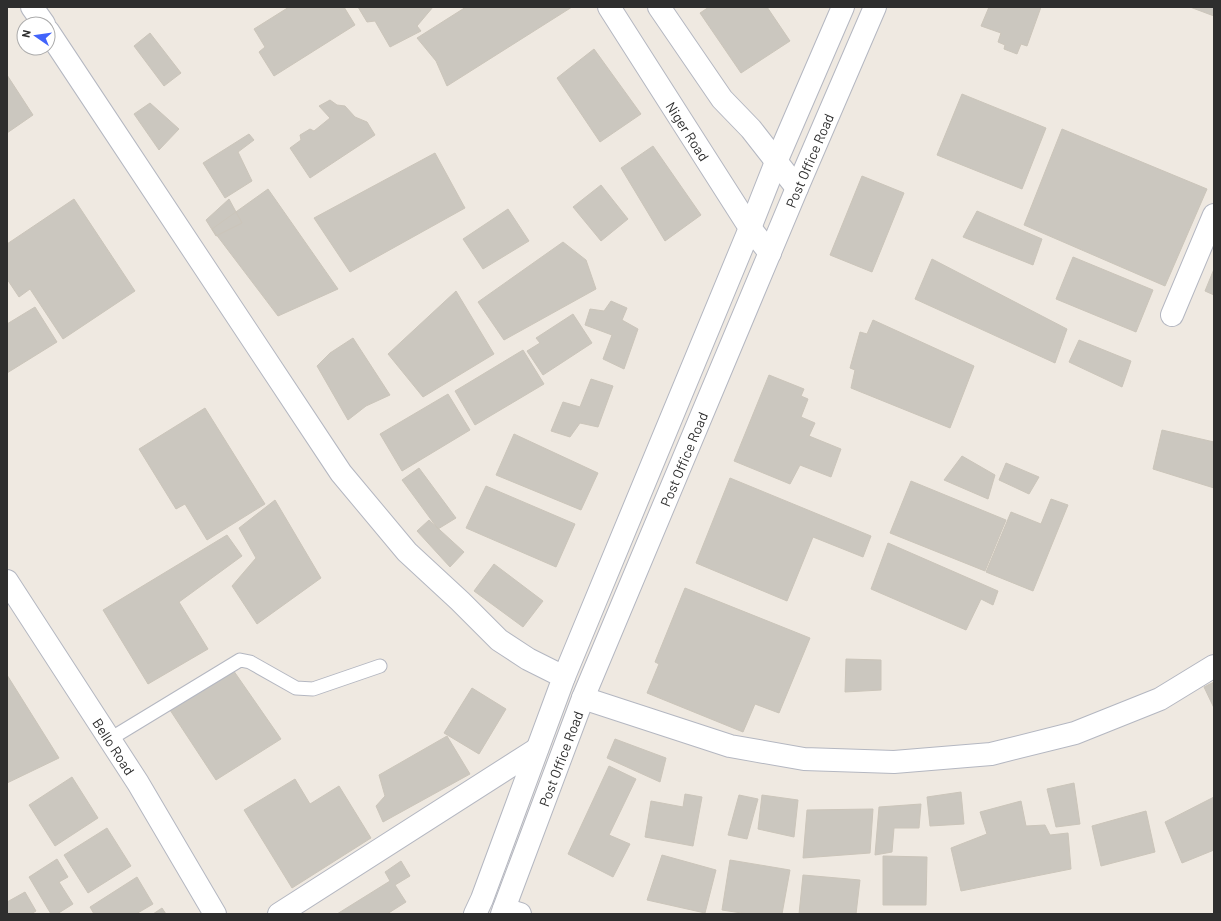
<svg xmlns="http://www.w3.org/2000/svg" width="1221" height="921" font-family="Barlow,sans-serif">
	<rect width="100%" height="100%" fill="#efe9e1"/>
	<path fill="#cbc7bf" stroke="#cbc5ba" d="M289,7H344L355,25L274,76L259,52L265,47L254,29Z
		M358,7H433L417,26L421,31L390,47L375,21L367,22Z
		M466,7H572L447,86L436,61L417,38Z
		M709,7H767L790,41L741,73L700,13Z
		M989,7H1041L1027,46L1021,44L1017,54L1004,49L1005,45L998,42L1001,33L981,26Z
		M1190,7H1214V16Z
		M150,33L181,73L164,86L134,46Z
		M594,49L641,114L600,142L557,78Z
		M7,75L33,115L7,133Z
		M962,94L1046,128L1022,189L937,155Z
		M330,100L337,105L345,106L355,117L367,122L375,135L310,178L290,148L301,140L300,135L310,129L314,131L330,118L319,106Z
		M150,103L179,129L159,150L134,114Z
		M1062,129L1207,189L1165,286L1024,225Z
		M249,134L254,140L238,152L252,181L225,198L203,163Z
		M653,146L701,215L665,241L621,168Z
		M435,153L465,208L350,272L314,218Z
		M862,176L904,193L872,272L830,255Z
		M601,185L628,219L601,241L573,207Z
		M268,189L338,289L278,316L212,229Z
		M74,199L135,291L63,339L30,289L19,297L7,279V244Z
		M229,199L242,223L216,236L206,220Z
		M508,209L529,241L483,269L463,239Z
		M977,211L1042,239L1033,265L963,237Z
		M563,242L586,260L596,289L504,340L478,302Z
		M1073,257L1153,290L1136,332L1056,299Z
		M932,259L1067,329L1055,363L915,299Z
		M1214,269V295L1205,291Z
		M456,291L494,354L423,397L388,354Z
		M611,301L627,308L622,320L638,329L624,369L603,359L612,335L585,325L590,309L604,311Z
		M35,307L57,342L7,373V324Z
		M573,314L592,343L543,375L527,351L540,343L536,338Z
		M873,320L974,366L950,428L851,388L855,370L850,368L860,332L867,334Z
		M353,338L390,395L366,406L348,420L317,366L330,353Z
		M1079,340L1131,361L1122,387L1069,362Z
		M523,350L544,384L475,425L455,391Z
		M769,375L804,389L801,396L808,399L801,417L815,423L809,436L841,449L831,477L800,465L790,484L734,461Z
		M591,379L613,386L598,427L580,423L570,437L551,431L563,402L580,407Z
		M448,394L470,430L402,471L380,434Z
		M205,408L265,504L207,540L185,504L176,509L139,449Z
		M1162,430L1214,442V488L1153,469Z
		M514,434L598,473L581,510L496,475Z
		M962,456L995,475L988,499L944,480Z
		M1006,463L1039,477L1029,494L999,480Z
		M419,468L456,518L438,529L402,480Z
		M730,478L871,536L863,557L813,537L787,601L696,563Z
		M911,481L1006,520L985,571L890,533Z
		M486,486L575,524L556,567L466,528Z
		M1051,499L1068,505L1033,591L986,572L1011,512L1041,524Z
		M275,500L321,578L257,624L232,586L256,558L239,528Z
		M429,520L464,552L450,567L417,531Z
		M227,535L242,556L179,602L208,649L148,684L103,610Z
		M888,543L998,591L993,605L981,599L966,630L871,589Z
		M494,564L543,601L523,627L474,591Z
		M685,588L810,638L779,713L755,704L743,732L647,693L659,664L655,662Z
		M846,659L881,660V690L845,692Z
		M231,667L281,739L216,780L170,710Z
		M7,675L59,758L7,783Z
		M1214,682V708L1204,687Z
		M472,688L506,709L479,754L444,733Z
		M447,736L470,774L383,822L376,806L385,796L379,775Z
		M615,739L666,758L660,782L607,758Z
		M609,766L636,779L609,835L630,844L613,877L568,854Z
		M72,777L98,818L55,846L29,805Z
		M295,779L310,804L339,786L371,838L292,888L244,810Z
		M1074,783L1080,824L1056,827L1047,789Z
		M961,792L964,824L930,826L927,797Z
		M685,794L702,797L693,846L645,837L651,801L683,807Z
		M739,795L758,799L747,839L728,835Z
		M762,795L798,800L794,837L758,829Z
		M1214,797V850L1182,863L1165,822Z
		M1021,801L1026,826L1045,825L1050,835L1068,833L1071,869L961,891L951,848L987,834L980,812Z
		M921,804L919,828H894L892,852L875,855L879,807Z
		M873,809L870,853L803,858L807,810Z
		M1146,811L1155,852L1101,866L1092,826Z
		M107,828L131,866L88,893L64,855Z
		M662,855L716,870L705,913L647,900Z
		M883,856L927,857L926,905H883Z
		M57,859L68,877L59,882L73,904L57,914H51L29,877Z
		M730,860L790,870L782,914H748L722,910Z
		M401,861L410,876L395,885L406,902L387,914H337L390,881L385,872Z
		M803,875L860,880L856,914H799Z
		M137,877L153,904L136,914H94L90,907Z
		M25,892L36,911L31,914H7V902Z
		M162,908L166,914H153Z"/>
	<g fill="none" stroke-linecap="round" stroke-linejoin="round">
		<defs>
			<path id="service" d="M110,739L240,660L250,662L296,688L313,689L380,666"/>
			<g id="minor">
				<path d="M32,7L44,24"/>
				<path id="s1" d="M609,7L750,228L770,253"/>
				<path d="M659,7L722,99L751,129L797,188"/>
				<path d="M48,31L341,473L407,552L460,601L499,640L528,659L564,677"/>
				<path d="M1172,315L1214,215"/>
				<path d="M583,698L730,746L804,759L894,762L991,754L1075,733L1160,699L1214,666"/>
				<path d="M504,909L520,914"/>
				<path d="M279,914L537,749"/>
			</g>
			<g id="tertiary">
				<path id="s2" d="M7,581L138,783L215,914"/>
				<path d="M475,914L482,899L564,677L750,228L776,162L843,7"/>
				<path id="s3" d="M502,914L583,698L797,188L875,7"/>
			</g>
		</defs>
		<use href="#service" stroke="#b4b7c1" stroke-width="15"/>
		<use href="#minor" stroke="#b4b7c1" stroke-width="24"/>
		<use href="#tertiary" stroke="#b4b7c1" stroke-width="24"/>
		<use href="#service" stroke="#fff" stroke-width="13"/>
		<use href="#minor" stroke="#fff" stroke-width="22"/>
		<use href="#tertiary" stroke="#fff" stroke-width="22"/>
	</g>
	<g text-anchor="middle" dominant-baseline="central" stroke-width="3" stroke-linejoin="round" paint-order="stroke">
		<g font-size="14" fill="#2e2e2e" stroke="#fff">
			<text stroke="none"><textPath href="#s1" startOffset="147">Niger Road</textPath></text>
			<text stroke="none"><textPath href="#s3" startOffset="814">Post Office Road</textPath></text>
			<text stroke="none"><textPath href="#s3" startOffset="490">Post Office Road</textPath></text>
			<text stroke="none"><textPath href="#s2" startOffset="197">Bello Road</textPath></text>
			<text stroke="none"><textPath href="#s3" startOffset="166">Post Office Road</textPath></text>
		</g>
	</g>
	<rect width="1221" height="921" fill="none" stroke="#2e2e2e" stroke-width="16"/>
	<g transform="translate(36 36) rotate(283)"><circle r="19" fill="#ffffff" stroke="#ababab"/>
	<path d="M0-3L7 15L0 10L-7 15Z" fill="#4264fb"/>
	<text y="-6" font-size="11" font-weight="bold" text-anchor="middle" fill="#2e2e2e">N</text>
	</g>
</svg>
